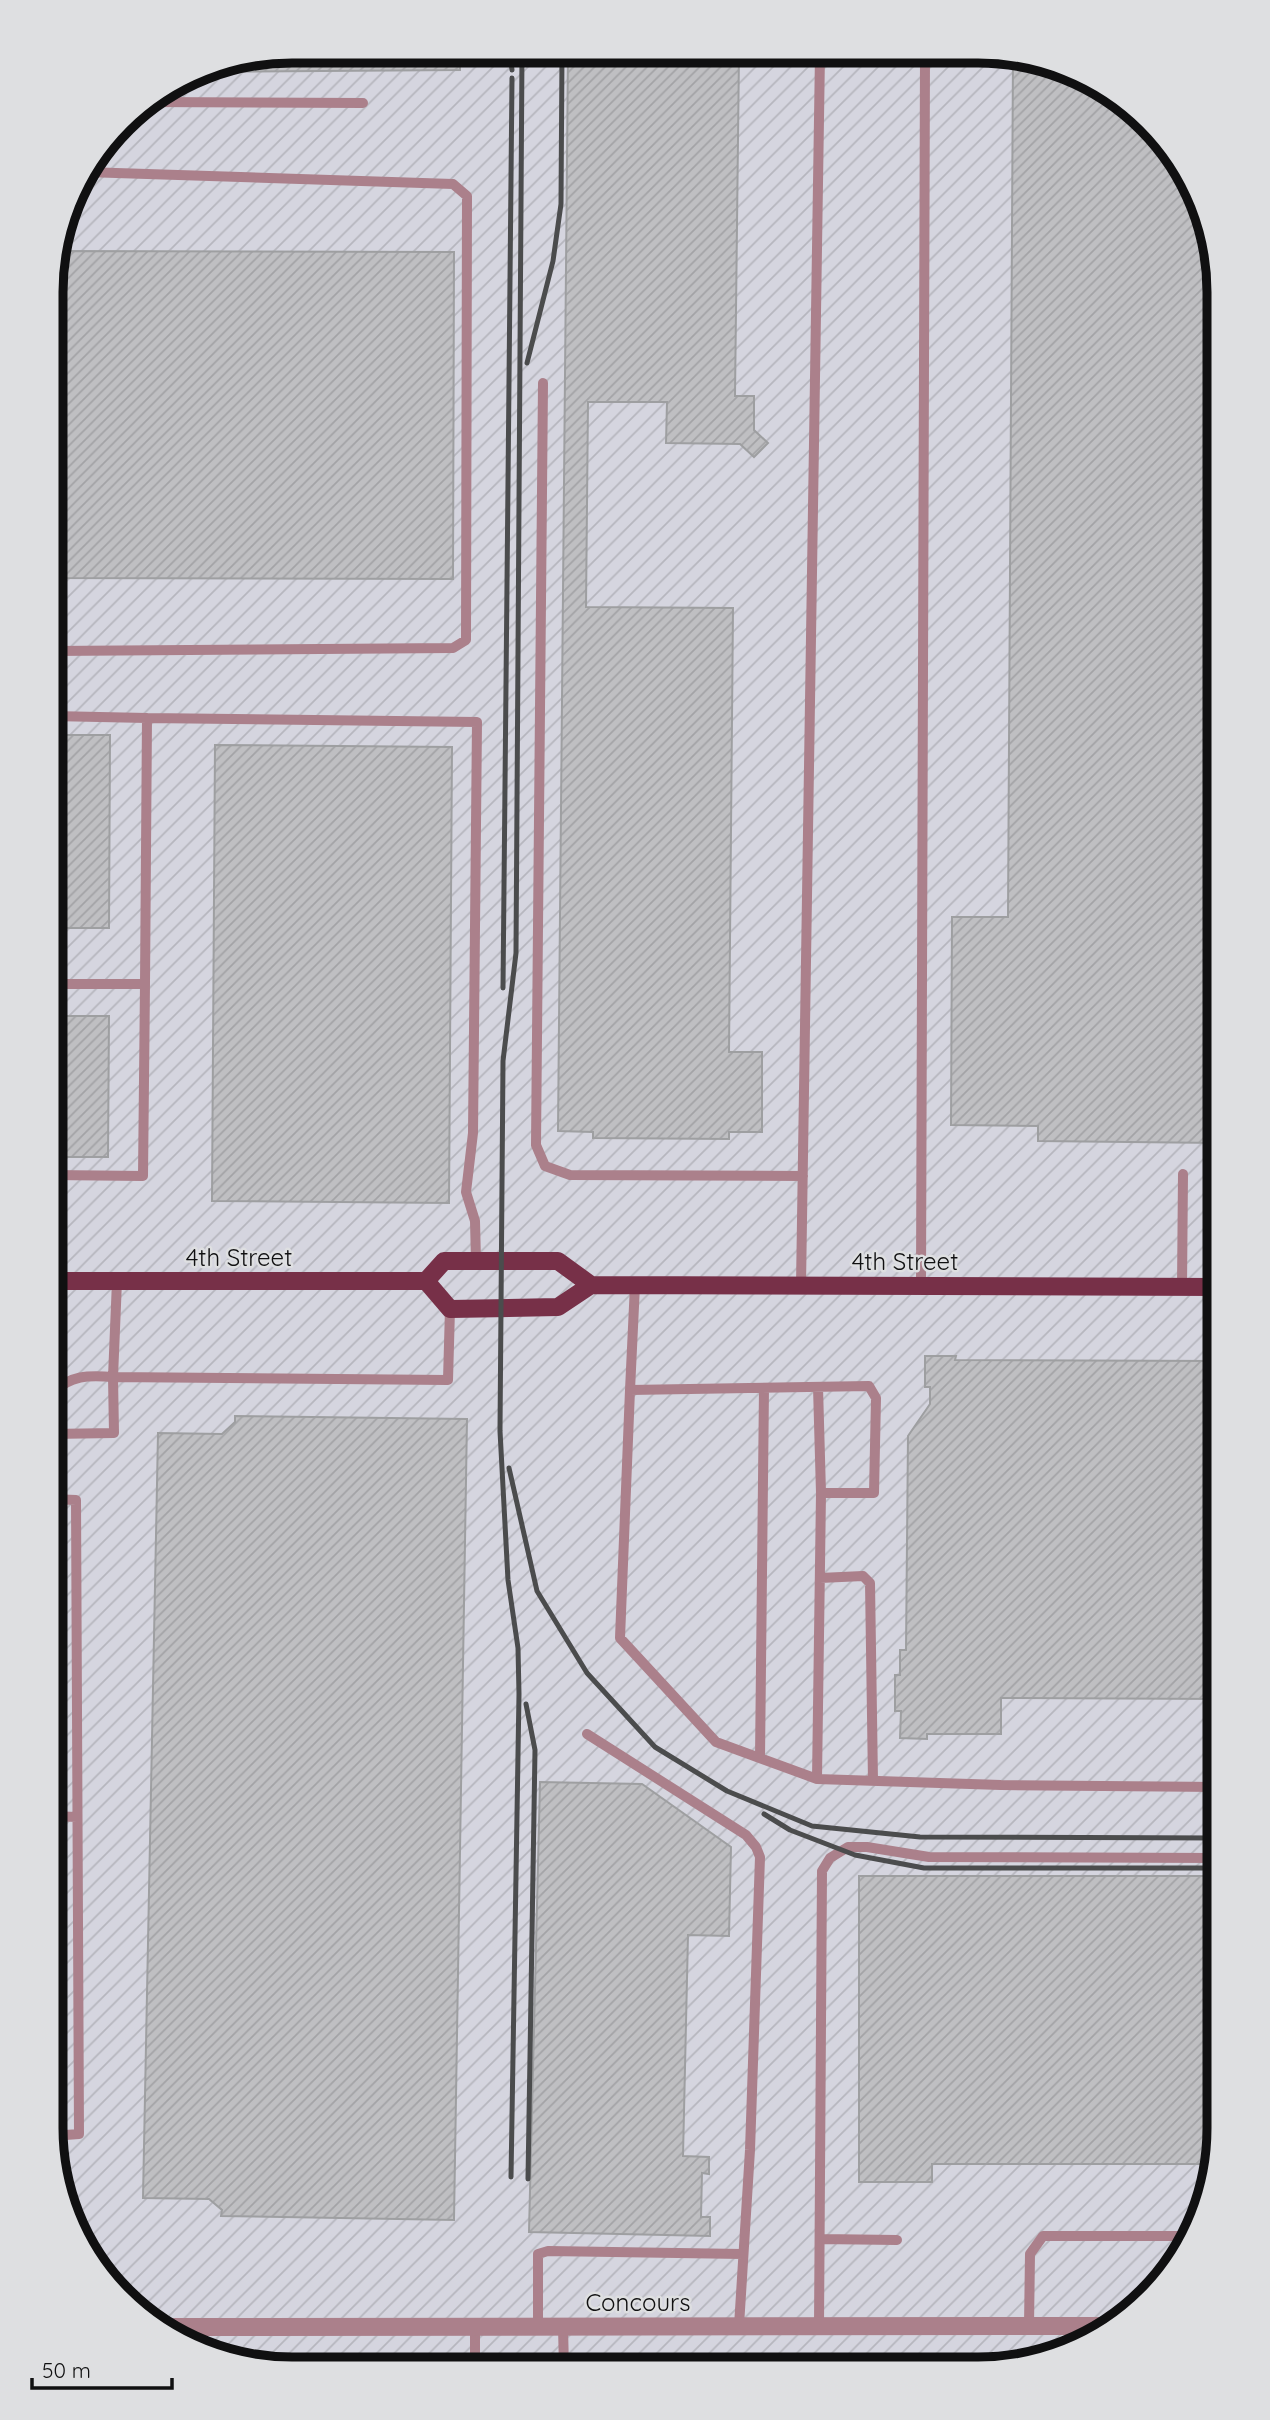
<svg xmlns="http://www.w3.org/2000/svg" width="1270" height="2420" font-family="Quicksand,sans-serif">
	<defs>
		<pattern id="industrial-furrows" width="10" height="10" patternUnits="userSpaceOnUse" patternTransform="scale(1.75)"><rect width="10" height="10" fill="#d5d5df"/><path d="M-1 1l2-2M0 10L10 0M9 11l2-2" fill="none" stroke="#b6b6be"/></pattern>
		<pattern id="building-hatch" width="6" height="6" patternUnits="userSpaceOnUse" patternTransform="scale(1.75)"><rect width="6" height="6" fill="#bfbfc2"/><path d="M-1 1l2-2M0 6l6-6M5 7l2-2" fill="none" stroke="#a3a3a6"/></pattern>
	</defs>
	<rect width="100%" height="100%" fill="#dedfe1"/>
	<path fill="url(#industrial-furrows)" d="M292,51L1025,55L1207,215L1219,292V2144L1201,2220L1169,2275L1112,2328L1055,2357L978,2369L260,2367L199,2351L133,2310L63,2205L51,2128L53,261L76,185L133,111L200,69Z"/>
	<path fill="url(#building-hatch)" stroke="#9e9fa1" stroke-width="2" d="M292,51L460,52V70L195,72L200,69Z
		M568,52L739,54L735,396H754V430L768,443L754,457L740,444L666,443L667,402H588L586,607L733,608L729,1052H762V1132H729V1139L593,1138V1132L558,1131Z
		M1013,55H1025L1137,110L1207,215L1219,292V1143L1038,1141V1126L951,1125L952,917H1008Z
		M56,251L454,252L453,579L52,578L53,261Z
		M52,735H110L109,928H52Z
		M215,745L452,747L449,1203L212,1201Z
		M52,1016H109L108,1157H52Z
		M925,1356H956L955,1360L1219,1361V1699L1001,1698V1734H927V1739L900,1738L901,1711H895V1675H900V1650H906L908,1436L930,1404V1387H925Z
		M235,1416L467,1419L454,2220L221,2216L222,2210L209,2199L143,2198L158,1433L222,1434L235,1422Z
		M540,1782L642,1784L731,1847L729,1936L688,1935L683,2156L709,2157V2174L702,2173L701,2217H710V2236L529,2232Z
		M859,1876H1219V2144L1214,2164H932V2182H859Z"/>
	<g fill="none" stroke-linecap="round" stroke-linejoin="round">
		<path stroke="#ab808b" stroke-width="10" d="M146,102L363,103
			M543,383L536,1145L545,1166L570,1175L803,1176
			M52,651L453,648L466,640L467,196L453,184L85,172
			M147,718L477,722L473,1133L466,1192L475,1221L476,1261
			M52,984H145L147,718L52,716
			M52,1175L143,1176L145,984
			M117,1281L113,1377L448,1380L450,1309
			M801,1285L820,54
			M921,1286L925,55
			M1182,1287L1183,1174
			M818,1387L821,1493
			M630,1390L620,1638L716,1742L817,1779L821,1493H874L876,1398L869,1386L630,1390L635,1285
			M51,1434L114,1433L113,1377C88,1375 71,1375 52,1393
			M51,1499L76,1500L79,2134L52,2136
			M820,1578L863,1576L870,1583L873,1781
			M587,1734L746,1835L756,1847L760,1857L750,2150L739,2326
			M760,1758L764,1388
			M817,1779L1001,1785L1219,1787
			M51,1816L77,1817
			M820,2239L897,2240
			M819,2326L822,1871L830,1858L848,1847H867L929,1857L1219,1858
			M1029,2326L1030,2254L1043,2236H1192
			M475,2327V2368
			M538,2327V2254L548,2251L743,2254
			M563,2327L564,2368"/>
		<path stroke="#ab808b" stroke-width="18" d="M161,2327L1115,2326"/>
		<path stroke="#773048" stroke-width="18" d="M52,1281H426L444,1261H558L591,1285
			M426,1281L450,1309L558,1307L591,1285L1219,1287"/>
		<path stroke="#4b4c4d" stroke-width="5" d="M510,52L512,70
			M527,363L553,261L561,204L562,52
			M503,988L512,78
			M509,1468L537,1591L587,1673L655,1747L727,1791L812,1826L920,1837L1219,1838
			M526,1704L535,1750L528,2179
			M764,1814L790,1830L855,1855L924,1868H1219
			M511,2177L519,1694L518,1648L508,1580L500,1431L503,1061L516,953L522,52"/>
	</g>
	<g text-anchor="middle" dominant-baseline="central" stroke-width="5" stroke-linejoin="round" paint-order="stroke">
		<g font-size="24" fill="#101011" stroke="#dedfe1">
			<text x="239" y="1257">4th Street</text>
			<text x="905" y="1261">4th Street</text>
			<text x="638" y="2302">Concours</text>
		</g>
	</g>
	<path d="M0 0H1270V2420H0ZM292 63H978A229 229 0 0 1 1207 292V2128A229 229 0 0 1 978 2357H292A229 229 0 0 1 63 2128V292A229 229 0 0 1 292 63Z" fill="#dedfe1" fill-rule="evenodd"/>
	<path fill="none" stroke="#101011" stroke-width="9" d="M292 63H978A229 229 0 0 1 1207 292V2128A229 229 0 0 1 978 2357H292A229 229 0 0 1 63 2128V292A229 229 0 0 1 292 63Z"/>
	<path d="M32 2378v10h140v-10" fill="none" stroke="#101011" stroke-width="3.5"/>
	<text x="42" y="2378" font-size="21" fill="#101011" stroke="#dedfe1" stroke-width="5" paint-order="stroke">50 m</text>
</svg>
